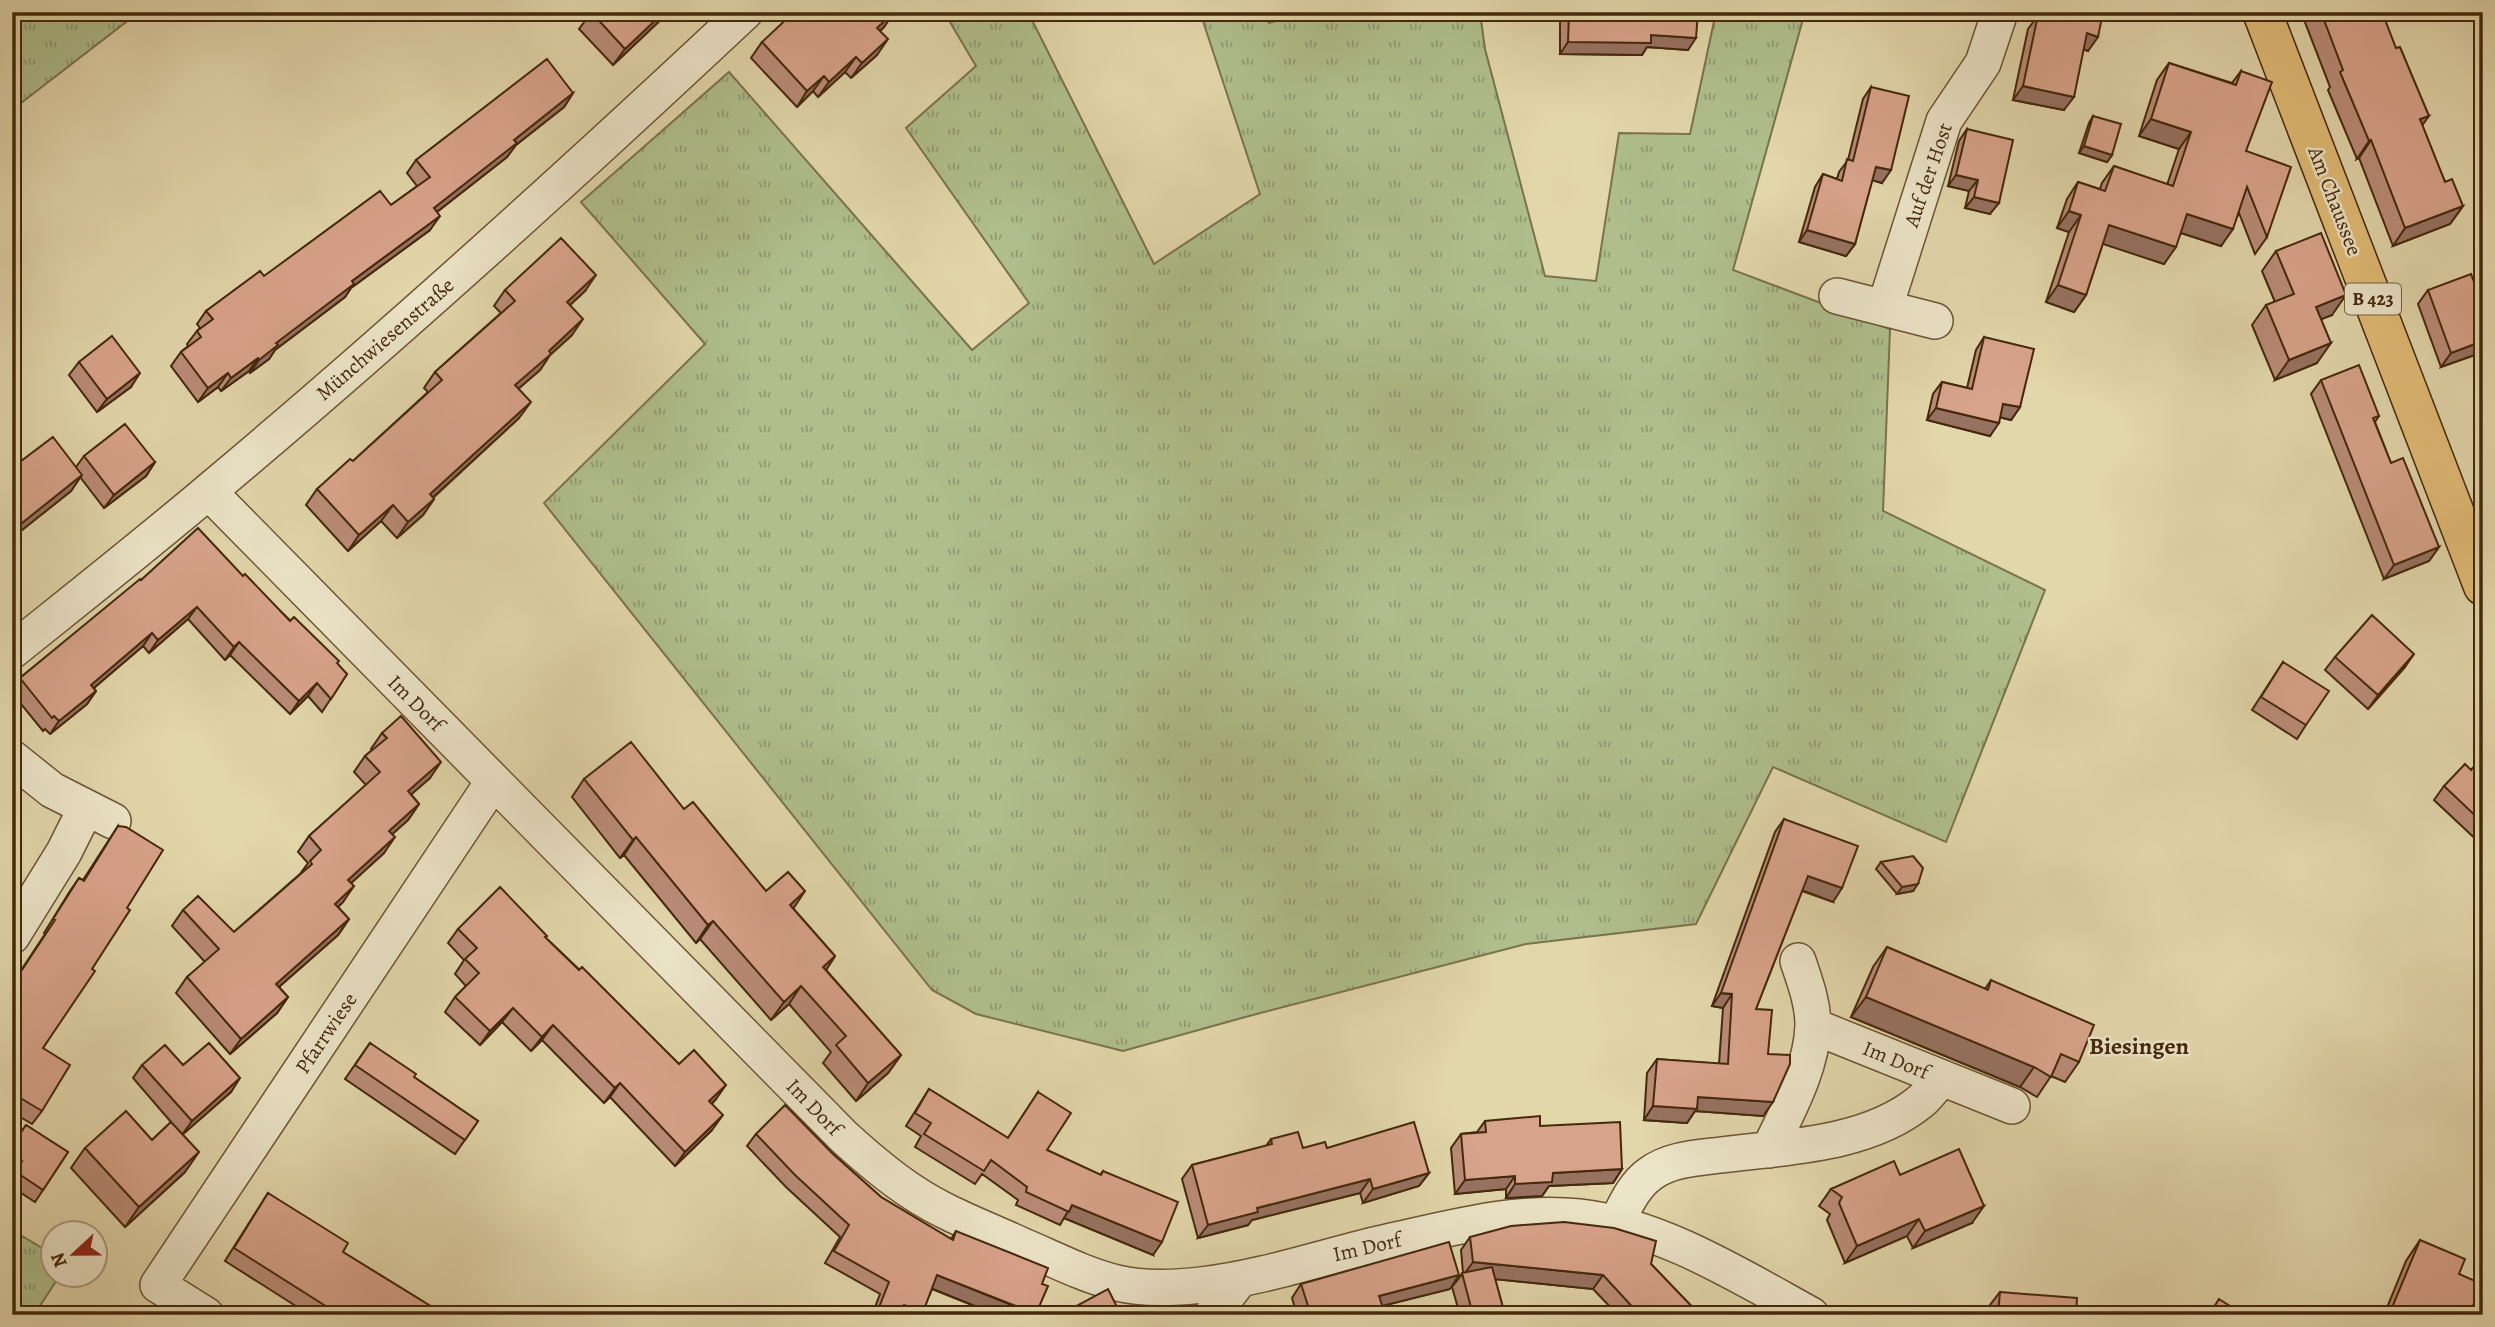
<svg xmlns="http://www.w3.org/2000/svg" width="2495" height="1327" font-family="Alegreya,serif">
	<defs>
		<pattern id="grass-tufts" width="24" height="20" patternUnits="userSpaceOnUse" patternTransform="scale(1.75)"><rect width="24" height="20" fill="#afbe8c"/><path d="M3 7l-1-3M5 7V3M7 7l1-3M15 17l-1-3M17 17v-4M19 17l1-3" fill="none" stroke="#909a71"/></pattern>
	</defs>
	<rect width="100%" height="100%" fill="#e2d6ab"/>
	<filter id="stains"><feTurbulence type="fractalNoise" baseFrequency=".00286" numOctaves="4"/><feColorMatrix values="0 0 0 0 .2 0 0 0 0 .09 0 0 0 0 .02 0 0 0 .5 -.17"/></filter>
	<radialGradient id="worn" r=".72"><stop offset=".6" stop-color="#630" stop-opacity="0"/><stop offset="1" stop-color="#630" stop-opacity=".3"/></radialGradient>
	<path fill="url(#grass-tufts)" stroke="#7a734c" stroke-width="2" d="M12,12H139L12,110Z
		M944,12H1028L1154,264L1260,194L1200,12H1265L1269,23L1304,12H1480L1485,49L1545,276L1596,281L1619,133L1690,134L1716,12H1805L1733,270L1890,329L1883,511L2045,590L1946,842L1773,767L1696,924L1526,944L1249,1016L1123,1051L976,1014L932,990L544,503L705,344L581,202L729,72L972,350L1029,303L906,128L976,66Z
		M12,1230L52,1254V1274L60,1275L34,1315H12Z"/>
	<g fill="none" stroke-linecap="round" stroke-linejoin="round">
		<defs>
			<path id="minor" d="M1837,296L1935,321
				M1885,307L1944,121L1983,63L2000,12
				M209,492L844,1137C866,1157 889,1177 914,1193C947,1215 987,1229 1023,1246C1054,1259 1084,1275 1117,1283C1142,1289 1175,1288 1201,1285C1264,1278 1328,1255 1391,1241C1453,1228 1515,1210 1579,1217C1660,1226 1740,1276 1811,1315
				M12,651C78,598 144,546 209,491C393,337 570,176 745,12
				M12,758L52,790L113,821
				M12,936L64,852L86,808
				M1813,1026L2012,1106
				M1769,1150C1787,1112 1812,1068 1813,1025C1813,1003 1805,982 1798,961
				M1617,1222C1625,1206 1634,1185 1650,1174C1670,1159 1697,1158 1721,1155C1786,1147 1867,1145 1920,1102C1928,1096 1935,1086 1941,1078
				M206,1315L158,1285L493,782
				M1212,1315L1240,1279"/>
			<path id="major" d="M2262,12L2483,586"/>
		</defs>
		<use href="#minor" stroke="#6c5434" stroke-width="38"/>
		<use href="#major" stroke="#44280c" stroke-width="41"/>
		<use href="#minor" stroke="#ece4c8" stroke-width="35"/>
		<use href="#major" stroke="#e1bb76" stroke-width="38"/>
	</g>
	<path fill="#ba8c78" stroke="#44280c" stroke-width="2" d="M669,12L613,65L579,29L591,13Z
		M894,12L884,27L880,31L877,55L851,78L845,72L818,97L813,91L797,107L751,58L762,42Z
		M1560,12H1698L1688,50L1647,47L1642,55L1560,54Z
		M2035,12H2103L2088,51L2083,49L2064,110L2013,100L2028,29L2034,21Z
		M2301,12H2382L2422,125L2445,182L2463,206L2450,224L2393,246L2359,158L2357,159L2328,90L2330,87Z
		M2169,63L2232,83L2241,71L2246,151L2267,237L2255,254L2239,213L2221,246L2181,233L2164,264L2103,243L2086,295L2074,312L2046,302L2069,232L2057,228L2067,199L2078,182L2100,189L2102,183L2114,166L2167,185L2179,149L2139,136L2157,80Z
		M1871,87L1882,183L1872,180L1855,244L1846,256L1799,242L1815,187L1823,174L1837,179L1839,172L1848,160L1863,99Z
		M573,93L564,107L516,145L507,157L437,212L430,230L351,288L345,297L275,350L269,359L250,373L249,371L221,391L218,387L198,402L171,366L181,352L188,346L187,344L197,331L200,328L197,324L206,311L264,276L391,205L417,186L407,173L416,160Z
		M2093,116L2112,155L2107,162L2079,153L2089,123Z
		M1967,129L1990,214L1965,208L1969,191L1948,186L1959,141Z
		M2276,251L2332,315L2321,319L2317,363L2275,380L2252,325L2266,305L2275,302L2262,271Z
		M505,290L585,291L570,305L572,335L550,355L540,370L518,389L519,418L433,498L434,499L423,515L397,538L381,521L348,551L306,505L317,489L353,461L428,392L424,388L435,372L501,313L494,306Z
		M2428,290L2483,341V352L2441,367L2418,304Z
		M1984,337L2020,407L2011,420L2000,417L1990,436L1927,420L1933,394L1942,382L1967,388L1976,350Z
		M79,362L131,387L97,412L69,375Z
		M2321,380L2379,416L2375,422L2391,463L2439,547L2429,561L2384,579L2311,394Z
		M12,450L21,461L76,467L84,456L155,462L146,476L104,508L80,477L71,491L12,538Z
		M243,576L347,674L322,712L308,696L290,714L230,655L225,660L188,619L149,653L143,646L94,688L96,691L87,704L50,734L45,729L43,731L12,693V689L20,678L141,580Z
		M2335,657L2405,667L2368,709L2325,670Z
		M2283,662L2306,725L2297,739L2252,710Z
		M382,733L430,778L411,794L419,804L408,820L392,834L384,853L351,883L343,902L338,907L349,919L338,935L279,987L288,997L277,1013L230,1054L176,993L187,977L205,962L172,926L183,910L234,932L300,874L308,863L298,852L309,836L366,785L354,772L365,756L372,750L371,749Z
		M2483,757V846L2434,800L2444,786L2471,770Z
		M584,779L684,809L766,891L793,908L835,956L826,970L901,1055L888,1073L856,1101L823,1063L831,1052L789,1004L771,1020L700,939L696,943L624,855L620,858L572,797Z
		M1784,819L1833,902L1802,891L1756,1009L1763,1116L1695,1111L1687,1123L1644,1120L1647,1073L1657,1059L1719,1064L1723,1008L1712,1006L1775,832Z
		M118,826L127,908L92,969L43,1048L42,1111L32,1124L12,1112V984L45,934L44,933L70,891L79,878L83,880Z
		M1881,862L1913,891L1897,894L1876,869Z
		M458,929L546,938L716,1099L712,1104V1130L675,1166L610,1097L604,1103L542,1040L531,1051L502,1022L480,1045L445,1012L455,997L466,986L455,974L464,960L448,943Z
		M1887,947L1985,989L1991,980L2079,1062L2065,1082L2051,1076L2037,1097L2020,1087L1851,1017L1873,967Z
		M370,1043L414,1077L478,1121L455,1154L345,1079Z
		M142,1065H183L231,1092L183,1134L185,1172L125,1227L71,1168L85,1148L152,1140L171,1122L133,1078Z
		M929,1089L1008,1138L1038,1092L1047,1150L1100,1175L1103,1171L1153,1255L1064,1218L1060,1225L1016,1205L1018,1200L982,1174L975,1184L915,1147L921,1136L906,1126Z
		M1485,1121L1540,1126L1622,1169L1613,1183L1549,1186L1542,1196L1506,1198V1189L1455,1194L1451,1148L1461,1134L1477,1132Z
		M26,1125L68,1152L35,1202L12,1187V1175L13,1174L12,1173V1145Z
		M756,1134L833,1154L881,1197L951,1239L956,1231L1042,1284L1036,1315H997L932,1289L921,1315H872L880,1294L825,1263L840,1237L786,1187L747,1146Z
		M1271,1139L1303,1148H1327L1429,1173L1419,1186L1363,1203L1360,1193L1252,1220L1248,1225L1198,1238L1182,1179L1192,1165L1266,1146Z
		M1900,1175L1972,1223L1913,1248L1907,1236L1845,1263L1827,1220L1830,1214L1819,1206L1831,1189Z
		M268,1193L343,1252L445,1315H310L225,1261Z
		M1470,1237L1651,1264L1700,1315H1618L1593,1289L1495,1279L1505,1315H1460L1452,1287L1463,1273L1461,1250Z
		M2420,1240L2459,1274L2469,1315H2384L2406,1261Z
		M1301,1284L1450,1289L1382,1306L1383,1308L1379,1315H1297L1292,1298Z
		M2000,1292L2076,1315H1989L1990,1305Z"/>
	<path fill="#977261" stroke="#44280c" stroke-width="2" d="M664,12H669L613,65L625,49Z
		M894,12L884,27L866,43L877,28Z
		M2087,33L2098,37L2088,51L2077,47Z
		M1651,35L1696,38L1688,50L1647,47L1642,55L1560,54L1568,42Z
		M888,39L877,55L851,78L862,63Z
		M856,57L845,72L818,97L829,82Z
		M824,76L813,91L797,107L807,91Z
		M2023,86L2074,97L2064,110L2013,100Z
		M573,93L564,107L516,145L507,157L424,222L434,208L514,140Z
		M2429,116L2416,134L2420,119Z
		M2151,119L2191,132L2179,149L2139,136Z
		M2371,140L2359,158L2357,159L2369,141Z
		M2084,146L2112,155L2107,162L2079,153Z
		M1876,167L1891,170L1882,183L1868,179Z
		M1956,175L1978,180L1969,191L1948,186Z
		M1974,197L1999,203L1990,214L1965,208Z
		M2463,206L2450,224L2393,246L2405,228Z
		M2069,211L2081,215L2069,232L2057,228Z
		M2187,214L2233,229L2221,246L2175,231Z
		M440,216L430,230L351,288L345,297L275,350L269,359L250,373L259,360L276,343L352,281Z
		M2109,225L2176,247L2164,264L2097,242Z
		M1807,230L1855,244L1846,256L1799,242Z
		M596,275L585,291L556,318L567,302Z
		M2058,285L2086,295L2074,312L2046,302Z
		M2346,295L2332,315L2302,327L2316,307Z
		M583,319L572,335L550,355L540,370L504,401L515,385L549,351Z
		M2483,341V352L2441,367L2451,353Z
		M2331,343L2317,363L2275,380L2289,360Z
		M258,358L249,371L221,391L231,378Z
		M140,373L131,387L97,412L107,399Z
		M228,373L218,387L198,402L208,388Z
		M531,402L519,418L419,510L430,494Z
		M2003,404L2020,407L2011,420L1995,416Z
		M1936,408L1999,423L1990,436L1927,420Z
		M155,462L146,476L104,508L114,495Z
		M82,475L71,491L12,538V531Z
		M434,499L423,515L397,538L408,522Z
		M393,505L381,521L348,551L359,535Z
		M2439,547L2429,561L2384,579L2394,565Z
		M197,607L188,619L149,653L158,640Z
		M152,633L143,646L82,698L91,685Z
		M239,642L230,655L225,660L234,647Z
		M2414,654L2405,667L2368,709L2378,695Z
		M317,683L308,696L290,714L299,701Z
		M96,691L87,704L50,734L59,721Z
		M441,762L430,778L397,807L408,791Z
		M419,804L408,820L378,847L389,831Z
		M395,837L384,853L337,896L348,880Z
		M636,837L624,855L620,858L633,840Z
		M1808,876L1842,888L1833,902L1799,889Z
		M1918,884L1913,891L1897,894L1902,887Z
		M354,886L343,902L324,920L335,904Z
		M805,891L793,909L790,905Z
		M349,919L338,935L265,999L276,984Z
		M713,921L700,939L696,943L708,925Z
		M835,956L823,975V967Z
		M801,986L789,1004L771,1020L784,1002Z
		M1721,993L1732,994L1723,1008L1712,1006Z
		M288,997L277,1013L230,1054L241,1039Z
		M1866,997L2034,1067L2020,1087L1851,1017Z
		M513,1008L502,1022L480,1045L490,1031Z
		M553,1025L542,1040L531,1051L542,1037Z
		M901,1055L888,1073L856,1101L868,1083Z
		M240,1078L231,1092L182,1135L192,1121Z
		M620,1083L610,1097L604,1103L615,1088Z
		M726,1085L716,1099L699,1116L709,1101Z
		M1698,1097L1773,1102L1763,1116L1695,1111L1687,1123L1644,1120L1653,1106Z
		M723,1115L712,1130L675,1166L685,1152Z
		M199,1152L185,1172L125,1227L139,1207Z
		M1622,1169L1613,1183L1549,1186L1542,1196L1506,1198L1515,1184L1553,1173Z
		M1429,1173L1419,1186L1363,1203L1373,1189Z
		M1515,1176L1506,1189L1455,1194L1465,1180Z
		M1370,1179L1360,1193L1252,1220L1248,1225L1198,1238L1208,1225L1257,1208Z
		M1072,1205L1162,1242L1153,1255L1064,1218Z
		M1984,1206L1972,1223L1913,1248L1925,1231Z
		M1919,1219L1907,1236L1845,1263L1857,1246Z
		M1473,1262L1603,1275L1593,1289L1463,1276Z
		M937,1275L1036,1315H997L928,1287Z
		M1459,1275L1450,1289L1370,1309L1379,1296Z
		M904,1305L923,1312L921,1315H897Z
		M1383,1308L1379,1315H1362Z
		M2391,1310L2403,1315H2388Z"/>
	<path fill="#d8a38b" stroke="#44280c" stroke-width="2" d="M591,12H664L625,49Z
		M794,12H894L877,28L888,39L862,63L856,57L829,82L824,76L807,91L762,42Z
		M1569,12H1698L1696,38L1651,35V43L1568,42Z
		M2042,12H2103L2098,37L2087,33L2074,97L2023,86L2038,15L2041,16Z
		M2321,12H2382L2396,48L2400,47L2429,116L2420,119L2445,182L2452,179L2463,206L2405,228L2371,140L2369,141L2340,72L2343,70Z
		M547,59L573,93L514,140L517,143L434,208L440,216L352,281L354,284L276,343L278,345L259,360L258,358L231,378L228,373L208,388L181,352L201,337L197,331L213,319L206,311L260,271L264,276L380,191L391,205L430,177L416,160Z
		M2169,63L2236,85L2241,71L2272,82L2246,151L2291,167L2267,237L2247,187L2233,229L2187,214L2176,247L2109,225L2086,295L2058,285L2081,215L2069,211L2078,182L2105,191L2114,166L2173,186L2191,132L2151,119Z
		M1871,87L1909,96L1891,170L1876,167L1855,244L1807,230L1823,174L1842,181L1847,159L1853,161Z
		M2093,116L2121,124L2112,155L2084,146Z
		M1967,129L2013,140L1999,203L1974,197L1978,180L1956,175Z
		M2321,233L2346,295L2316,307L2331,343L2289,360L2266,305L2294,294L2276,251Z
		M561,238L596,275L567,302L583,319L549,351L551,354L515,385L531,402L430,494L434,499L408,522L393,505L359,535L317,489L350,459L353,461L442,380L435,372L515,301L505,290Z
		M2471,274L2483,306V341L2451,353L2428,290Z
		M112,336L140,373L107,399L79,362Z
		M1984,337L2034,349L2020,407L2003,404L1999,423L1936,408L1942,382L1972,389Z
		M2359,365L2379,416L2373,418L2391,463L2403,458L2439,547L2394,565L2321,380Z
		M125,424L155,462L114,495L84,456Z
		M53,437L82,475L12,531V450L21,461Z
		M198,528L243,576L245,574L290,621L294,617L339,661L337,663L347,674L331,699L317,683L299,701L239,642L234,647L197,607L158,640L152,633L91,685L96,691L59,721L54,716L52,718L20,678L140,579L141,580Z
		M2372,615L2414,654L2378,695L2335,657Z
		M2283,662L2329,691L2306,725L2261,697Z
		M401,716L441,762L408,791L419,804L389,831L395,837L348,880L354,886L335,904L349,919L276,984L288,997L241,1039L187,977L219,949L183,910L198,896L234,932L312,864L310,861L321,850L309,836L380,772L365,756L387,738L382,733Z
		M631,742L684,809L693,802L766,891L788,872L805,891L790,905L835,956L823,967L901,1055L868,1083L836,1045L846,1036L801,986L784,1002L713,921L708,925L636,837L633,840L584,779Z
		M2483,757V823L2444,786L2465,764L2471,770Z
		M1784,819L1858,846L1842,888L1808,876L1756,1009L1772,1010L1768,1054L1790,1055V1064L1773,1102L1698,1097L1697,1109L1653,1106L1657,1059L1728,1064L1732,994L1721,993Z
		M118,826L126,827L163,850L127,908L130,910L92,969L95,971L43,1048L70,1065L42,1111L12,1093V985L55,920L53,919L79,878L84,881Z
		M1913,856L1923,868L1918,884L1902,887L1881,862Z
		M500,887L547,936L545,937L579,970L582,967L679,1064L694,1050L726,1085L709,1101L723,1115L685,1152L620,1083L615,1088L553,1025L542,1037L513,1008L490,1031L455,997L479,973L465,959L477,948L458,929Z
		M1887,947L1988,990L1991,980L2094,1025L2079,1062L2061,1054L2051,1077L2034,1067L1866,997Z
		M209,1043L240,1078L192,1121L142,1065L165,1045L183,1065Z
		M370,1043L416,1074L414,1077L478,1121L465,1140L355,1065Z
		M929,1089L1008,1138L1038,1092L1071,1113L1047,1150L1101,1175L1103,1171L1178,1202L1162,1242L1072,1205L1069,1212L1026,1192L1027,1187L991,1160L984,1171L924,1134L931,1123L915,1113Z
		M785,1105L833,1154L881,1197L953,1240L956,1231L1048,1268L1042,1284L1048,1286L1036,1314L937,1275L923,1312L904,1305L900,1315H876L889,1282L834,1251L849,1225L795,1175L756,1134Z
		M126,1111L152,1140L171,1122L199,1152L139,1207L85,1148Z
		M1540,1116V1126L1620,1122L1622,1169L1553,1173L1552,1182L1515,1184V1176L1465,1180L1461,1134L1486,1132L1485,1121Z
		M1414,1122L1429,1173L1373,1189L1370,1179L1257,1208L1258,1212L1208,1225L1192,1165L1272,1144L1271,1139L1298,1132L1303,1148L1325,1142L1327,1148Z
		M26,1125L68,1152L43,1190L16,1172L22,1161L12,1155V1146Z
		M1959,1149L1984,1206L1925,1231L1919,1219L1857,1246L1839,1203L1842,1197L1831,1189L1894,1161L1900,1175Z
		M268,1193L348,1243L343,1252L445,1315H340L234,1248Z
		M1564,1222L1614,1228L1656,1241L1651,1264L1700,1315H1637L1638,1313L1603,1275L1473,1262L1470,1237L1511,1226Z
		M2420,1240L2465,1259L2459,1274L2482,1284L2469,1315H2403L2391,1310Z
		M1449,1242L1459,1275L1379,1296L1383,1308L1362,1315H1311L1301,1284Z
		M1492,1267L1505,1315H1473L1462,1273Z
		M1108,1289L1121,1315H1067L1065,1312Z
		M2000,1292L2077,1298L2076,1315H1998Z
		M2219,1299L2244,1315H2209Z
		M1781,1308L1792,1315H1778Z"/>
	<g text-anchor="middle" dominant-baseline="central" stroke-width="5" stroke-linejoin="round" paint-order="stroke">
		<rect fill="#ece4c8" stroke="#766044" stroke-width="2" x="2345" y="283.5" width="56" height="31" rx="5"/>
		<g font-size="19" font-weight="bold" fill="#44280c">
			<text x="2373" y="299">B 423</text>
		</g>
		<g font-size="21" fill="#44280c" stroke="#ece4c8">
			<text transform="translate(1928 175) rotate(-71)">Auf der Host</text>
			<text transform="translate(2335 201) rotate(69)">Am Chaussee</text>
			<text transform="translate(385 339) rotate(-41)">Münchwiesenstraße</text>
			<text transform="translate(416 703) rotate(45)">Im Dorf</text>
			<text transform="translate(326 1033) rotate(-56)">Pfarrwiese</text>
			<text transform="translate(1896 1060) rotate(22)">Im Dorf</text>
			<text transform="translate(814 1107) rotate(46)">Im Dorf</text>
			<text transform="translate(1367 1247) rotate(-13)">Im Dorf</text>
		</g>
		<g font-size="24" font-weight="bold" fill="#44280c" stroke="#ece4c8">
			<text x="2139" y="1046">Biesingen</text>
		</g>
	</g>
	<rect width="2495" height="1327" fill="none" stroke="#e2d6ab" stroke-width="42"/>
	<rect x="14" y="14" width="2467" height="1299" fill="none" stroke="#44280c" stroke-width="3.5"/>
	<rect x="21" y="21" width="2453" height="1285" fill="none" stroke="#44280c" stroke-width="2"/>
	<g transform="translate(74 1254) rotate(248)"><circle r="33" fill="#ece4c8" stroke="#a9997d" stroke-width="2"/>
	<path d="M0-5L12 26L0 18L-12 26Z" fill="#8f2418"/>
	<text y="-10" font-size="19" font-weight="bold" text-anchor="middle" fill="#44280c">N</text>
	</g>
	<rect width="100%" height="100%" filter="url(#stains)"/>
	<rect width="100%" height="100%" fill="url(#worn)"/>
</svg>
